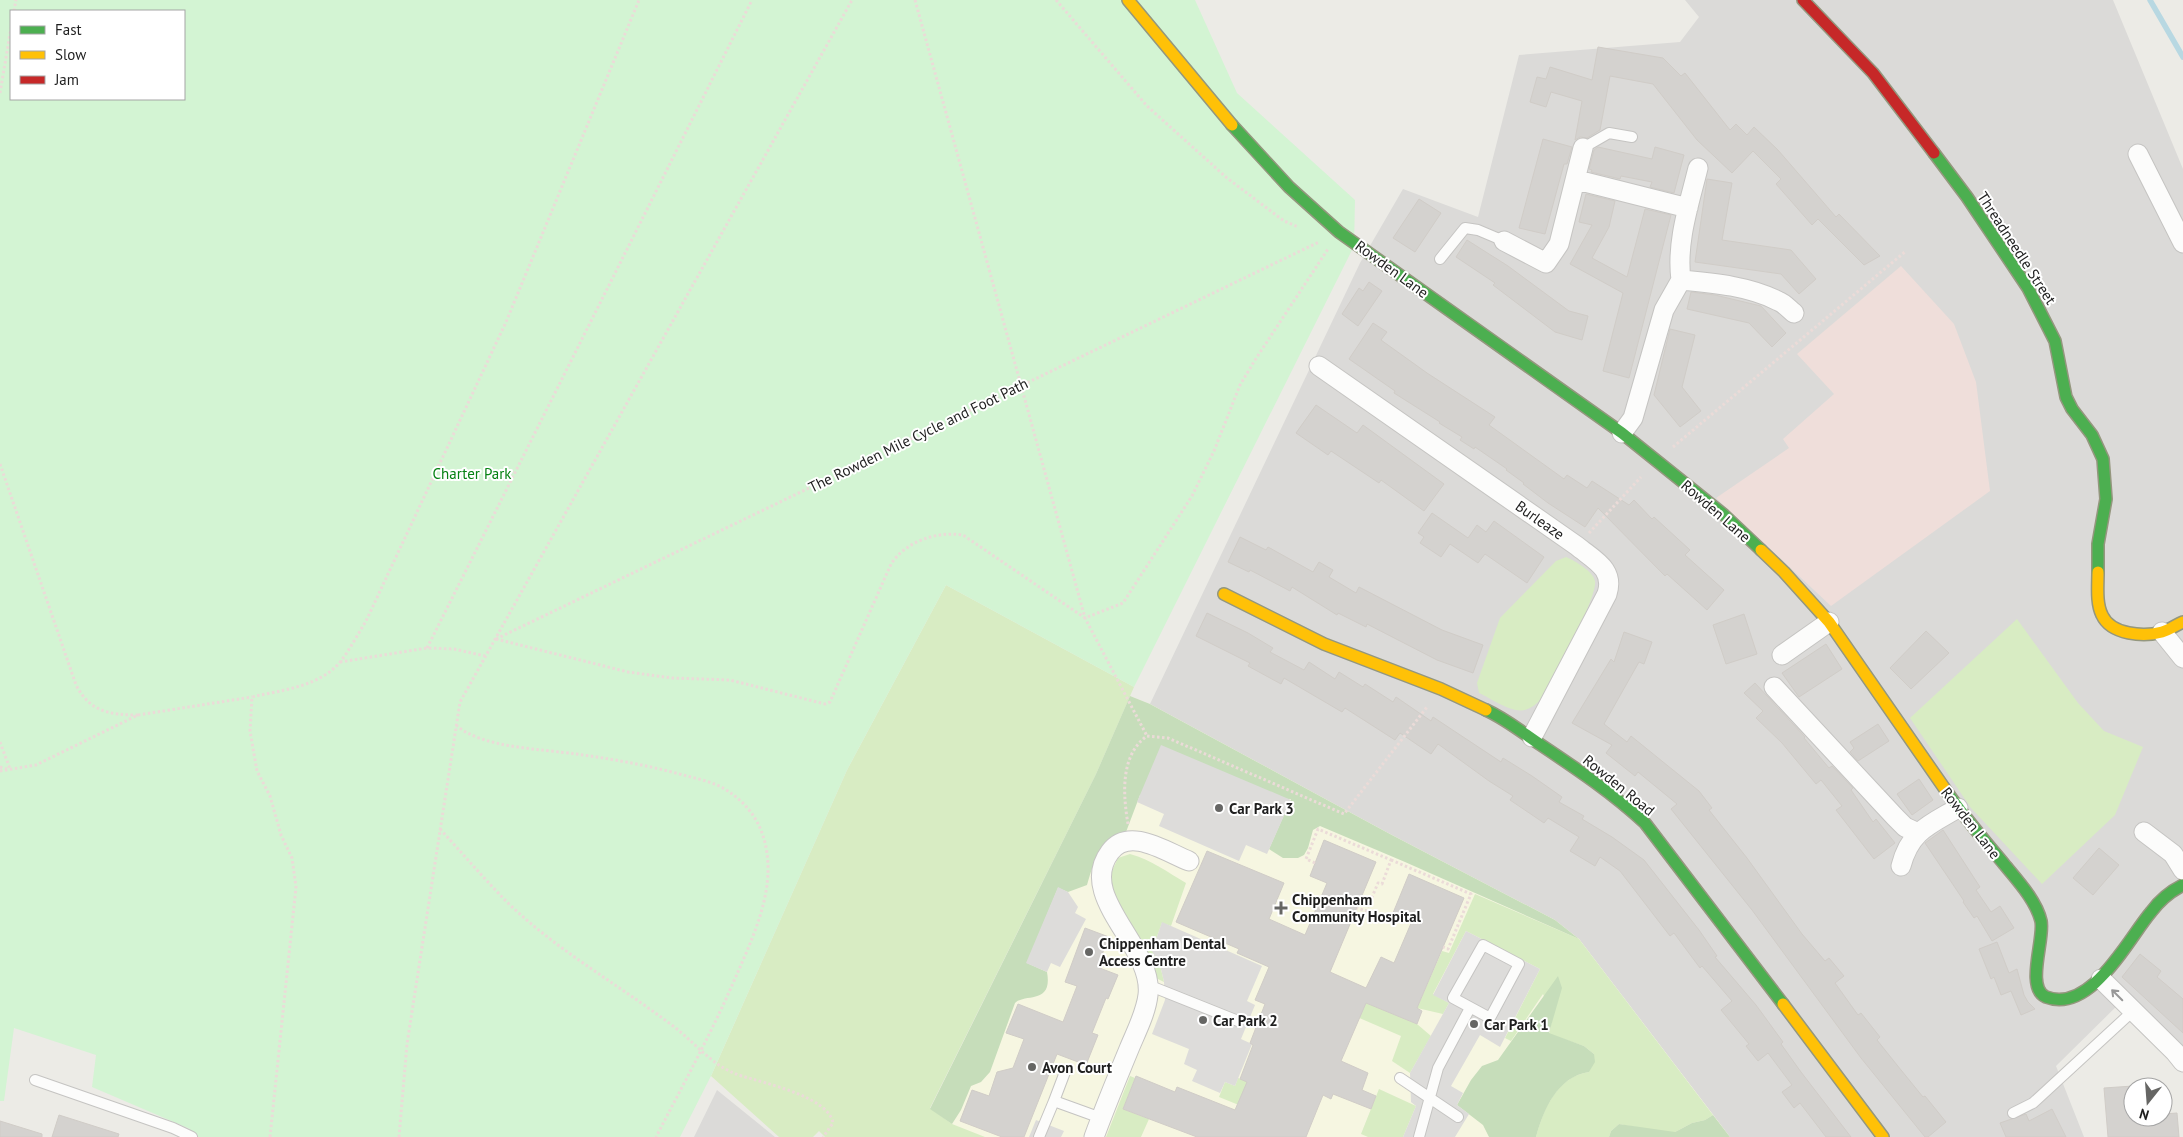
<svg xmlns="http://www.w3.org/2000/svg" width="2183" height="1137" font-family="'PT Sans',sans-serif">
	<rect width="100%" height="100%" fill="#ecebe6"/>
	<path fill="#dbdad8" d="M1685,0H2113L2183,169V1046L2128,995L2056,1066L2084,1137H1730L1579,939L1555,920L1390,834L1150,704L1360,263L1403,189L1478,217L1519,55L1680,42L1699,17Z
		M717,1090L775,1137H694Z"/>
	<path fill="#efdeda" d="M1901,266L1954,324L1976,382L1990,491L1831,606L1716,498L1789,448L1783,439L1834,394L1797,354Z"/>
	<path fill="#f6f6e1" d="M1130,696L1150,704L1390,834L1555,920L1579,939L1730,1137H946L930,1109L1096,774Z"/>
	<path fill="#d8ecc3" d="M1566,557C1575,561 1593,571 1595,581C1598,596 1552,685 1541,699C1537,704 1531,708 1525,710C1511,713 1492,699 1479,693L1477,683L1500,618L1556,561Z
		M946,585L1134,687L1096,774L930,1108L952,1124L985,1137H825L819,1131L813,1137H779L711,1076L847,770Z
		M2017,619L2078,703L2104,731L2143,747L2115,815L2042,884L1971,808L1910,718Z
		M1130,854C1152,860 1167,872 1186,883L1171,926L1162,923L1152,950L1160,965L1164,982L1154,977L1143,944L1113,902L1111,873L1118,858Z
		M1475,894L1579,939L1713,1115L1705,1120L1692,1123L1675,1132H1664L1619,1124L1611,1131L1609,1137H1536C1544,1108 1557,1077 1589,1072L1594,1054L1584,1046L1549,1034L1553,1016L1543,994L1511,1041L1505,1038L1540,969L1466,931L1433,994L1449,1003L1443,1014L1417,1008L1442,951L1449,953Z
		M1334,989L1417,1024L1431,1036L1410,1073L1392,1061L1401,1036L1327,1004Z
		M1130,1076L1135,1078L1123,1109L1149,1119L1141,1137H1106Z
		M1238,1078L1247,1082L1266,1116L1219,1097L1225,1082L1235,1086Z
		M1379,1089L1416,1106L1403,1137H1368L1361,1134Z"/>
	<path fill="#c6ddba" d="M1130,696L1150,704L1390,834L1555,920L1579,939L1405,862L1320,826L1313,830L1308,848L1304,855L1298,858H1283L1269,849L1291,799L1140,795L1126,832C1098,848 1096,855 1087,885L1068,892L1058,888L1027,963L1047,972C1053,1005 1025,993 1015,1003L990,1072L981,1082L971,1086L961,1110L952,1124L930,1109L1096,774Z
		M1558,976L1562,988L1549,1033L1584,1046L1594,1054L1595,1062L1589,1072C1557,1077 1544,1109 1536,1137H1489L1483,1125L1457,1105L1471,1080L1482,1066L1498,1060Z
		M1713,1115L1730,1137H1609L1611,1131L1619,1124L1675,1132L1692,1123L1705,1120Z"/>
	<path fill="#d3f4d3" fill-rule="evenodd" d="M0,0H1195L1237,93L1355,200L1354,246L1134,687L946,585L847,770L711,1076L680,1137H188L190,1129L92,1087L96,1055L14,1028L4,1101H0ZM11,11H184V99H11Z"/>
	<path fill="#dddcda" d="M1161,745L1291,800L1267,854L1246,845L1239,861L1159,826L1164,814L1137,802Z
		M1058,887L1068,892L1078,907L1075,913L1086,919L1060,967L1051,963L1047,972L1026,963Z
		M1162,922L1262,966L1247,1001L1255,1005L1241,1039L1252,1044L1235,1086L1225,1082L1220,1093L1192,1081L1197,1070L1184,1064L1189,1049L1152,1034L1165,1000L1164,982L1160,965L1152,951Z
		M1466,931L1540,969L1500,1047L1480,1035L1451,1086L1463,1093L1457,1105L1469,1114L1455,1137H1403L1416,1106L1411,1102L1410,1073L1449,1003L1433,995Z
		M1036,1120L1064,1131L1061,1137H1029Z"/>
	<g fill="none" stroke-linecap="round" stroke-linejoin="round">
		<path stroke="#b8d8e2" stroke-width="5.5" d="M2150,0L2183,57"/>
	</g>
	<path fill="#d4d2cf" stroke="#d0ccc7" d="M1598,47L1663,58L1681,76L1685,73L1730,130L1736,124L1747,135L1754,127L1778,150L1836,217L1839,214L1880,256L1864,265L1818,219L1812,225L1776,184L1781,179L1753,151L1732,173L1697,140L1653,84L1610,76L1600,130L1587,138L1580,137L1575,140L1582,101L1551,92L1546,107L1530,102L1537,77L1546,79L1550,67L1592,80Z
		M1543,139L1572,147L1567,164H1564L1545,234L1519,228Z
		M1598,147L1652,159L1655,147L1684,155L1674,193L1650,187L1652,182L1621,176L1620,179L1591,172L1592,170L1589,169L1594,150Z
		M1707,179L1732,183L1722,240L1791,250L1816,279L1799,294L1781,274L1695,262Z
		M1586,194L1615,201L1609,227L1592,258L1627,277L1645,209L1671,215L1629,378L1603,371L1623,293L1570,264L1592,225L1579,222Z
		M1419,199L1441,213L1415,252L1393,238Z
		M1467,240L1508,266L1569,311L1588,316L1582,340L1555,332L1493,285L1495,283L1456,257Z
		M1369,282L1382,291L1358,326L1342,314L1359,288L1363,291Z
		M1691,292L1715,295L1761,306L1786,333L1772,347L1749,323L1687,309Z
		M1373,323L1387,332L1381,340L1427,373L1495,417L1489,425L1564,479L1567,475L1587,488L1592,481L1629,505L1634,500L1652,519L1654,517L1690,550L1685,555L1724,590L1707,610L1667,574L1665,576L1598,508L1585,527L1548,503L1523,484L1524,483L1506,470L1507,469L1475,447L1474,449L1460,440L1462,437L1439,423L1440,422L1394,393L1395,391L1349,359Z
		M1670,329L1695,335L1682,387L1701,411L1680,427L1654,395Z
		M1316,405L1357,433L1363,425L1444,484L1424,511L1381,480L1379,483L1331,451L1328,455L1296,433Z
		M1432,513L1468,538L1477,525L1486,532L1494,521L1544,557L1527,583L1485,554L1478,563L1450,544L1441,557L1420,543L1424,537L1418,533Z
		M1240,537L1266,550L1268,547L1313,572L1319,562L1333,570L1329,577L1356,593L1359,587L1442,630L1483,645L1473,673L1437,660L1367,624L1366,627L1338,613L1337,615L1292,587L1290,591L1250,570L1249,572L1228,562Z
		M1207,613L1248,633L1273,648L1270,652L1304,670L1309,662L1335,679L1339,672L1363,687L1365,684L1393,702L1396,697L1431,721L1433,717L1501,762L1503,758L1532,776L1562,797L1559,802L1584,816L1582,819L1612,837L1644,860L1699,930L1717,956L1715,957L1756,1005L1783,1042L1781,1044L1801,1072L1851,1137H1826L1800,1103L1794,1108L1782,1092L1792,1085L1768,1053L1758,1061L1746,1046L1749,1044L1721,1010L1732,1001L1702,966L1700,968L1674,933L1670,936L1620,871L1600,857L1595,866L1570,851L1579,837L1548,818L1544,823L1510,800L1513,796L1489,781L1438,744L1431,754L1400,733L1395,740L1345,708L1342,712L1284,678L1281,684L1248,666L1250,663L1196,636Z
		M1744,614L1757,654L1726,664L1713,625Z
		M1926,631L1949,653L1911,689L1890,668Z
		M1624,632L1652,642L1644,664L1639,662L1604,724L1627,742L1631,736L1699,791L1712,808L1709,810L1747,858L1802,934L1825,961L1829,958L1844,976L1835,983L1858,1015L1861,1013L1880,1037L1877,1040L1897,1065L1923,1097L1925,1096L1946,1122L1928,1137H1925L1861,1058L1752,910L1671,809L1677,804L1638,772L1635,776L1606,753L1612,745L1572,723L1611,659L1614,662Z
		M1826,644L1842,669L1799,697L1782,673Z
		M1755,683L1805,737L1804,738L1829,768L1832,766L1853,788L1851,790L1873,822L1876,819L1895,843L1874,859L1836,810L1842,806L1821,780L1816,784L1782,743L1756,718L1763,711L1744,693Z
		M1878,724L1889,741L1858,761L1850,752L1854,748L1850,742Z
		M1919,779L1933,800L1912,815L1897,794Z
		M1943,830L1980,887L1976,890L1991,912L2000,906L2014,928L1992,941L1977,916L1974,918L1963,902L1964,901L1925,843Z
		M1324,840L1376,862L1330,972L1366,988L1381,957L1394,963L1412,921L1393,913L1409,874L1464,898L1417,1008L1422,1011L1417,1024L1366,1003L1341,1061L1368,1073L1362,1090L1376,1096L1371,1109L1333,1094L1331,1099L1323,1095L1306,1137H1197L1123,1109L1136,1076L1175,1092L1177,1087L1235,1110L1247,1082L1240,1079L1253,1045L1250,1043L1265,1004L1255,1000L1269,967L1237,953L1239,949L1176,922L1207,851L1284,883L1269,919L1305,935L1327,883L1310,876Z
		M2099,848L2119,865L2093,895L2073,878Z
		M1085,928L1109,937L1097,967L1118,975L1108,999L1106,998L1092,1033L1098,1035L1086,1065L1057,1054L1024,1137H1002L960,1121L972,1090L989,1096L997,1072L1013,1068L1024,1039L1006,1033L1018,1004L1063,1022L1077,986L1065,982Z
		M1997,942L2009,973L2017,969L2024,995L2028,1002L2035,1009L2021,1015L2011,991L2001,995L1994,977L1991,979L1979,949Z
		M2140,954L2161,971L2157,977L2183,999V1033L2122,977Z
		M2133,1086V1117H2163V1114L2177,1113L2179,1137H2108L2104,1088Z
		M2052,1109L2066,1137H2006L2000,1123L2026,1114L2029,1121Z
		M59,1115L119,1134L118,1137H52Z
		M0,1121L42,1134V1137H0Z"/>
	<g fill="none" stroke-linecap="round" stroke-linejoin="round">
		<defs>
			<path id="lane" d="M1583,148L1609,133L1632,137
				M1440,259L1465,228L1478,230L1504,241
				M1483,945L1519,964L1490,1018L1453,998Z
				M1148,985L1238,1021
				M1400,1078L1458,1117
				M35,1080L173,1128L192,1137
				M1054,1101L1065,1072
				M2013,1113L2033,1103L2133,1011
				M1039,1137L1054,1101L1101,1118
				M1419,1137L1438,1068L1470,1008"/>
			<path id="street" d="M2138,154L2183,243
				M1577,180L1688,208
				M1504,241L1546,263L1559,244L1583,148
				M1681,280C1676,242 1689,205 1698,168
				M1319,366L1577,546C1594,560 1615,569 1607,594L1532,737
				M1622,433L1633,418L1664,310L1681,280C1713,283 1749,286 1778,301C1784,303 1789,309 1794,313
				M2162,632L2183,658
				M1782,655L1829,622
				M1774,687L1895,817L1905,827L1918,833
				M2144,832L2173,854L2183,870
				M1901,866C1910,831 1929,825 1958,808
				M2101,979L2175,1052L2183,1062
				M1094,1137C1105,1107 1117,1078 1129,1049C1136,1032 1146,1013 1148,995C1154,946 1076,897 1110,852C1129,826 1166,852 1189,861"/>
			<path id="fast" d="M1232,125L1289,187L1339,232L1622,433L1724,515L1761,550
				M1934,153L1967,197L2028,288L2055,341L2066,397L2072,409L2092,435L2103,459L2106,499L2098,544V572
				M1486,710C1506,719 1523,733 1541,745C1577,769 1614,794 1645,823L1783,1004
				M1947,792C1964,817 1984,840 2004,864C2017,880 2036,900 2041,921C2045,938 2025,988 2046,997C2091,1014 2128,939 2151,912C2159,901 2171,891 2183,885"/>
			<path id="slow" d="M1128,0L1232,125
				M1761,550L1784,572L1829,622L1947,792
				M2098,572C2098,586 2096,603 2102,615C2111,635 2144,637 2162,632C2169,630 2176,625 2183,622
				M1224,594L1324,644L1441,689L1486,710
				M1783,1004L1883,1137"/>
			<path id="jam" d="M1803,0L1873,73L1934,153"/>
		</defs>
		<use href="#lane" stroke="#c5c4c2" stroke-width="12"/>
		<use href="#street" stroke="#c5c4c2" stroke-width="21"/>
		<use href="#fast" stroke="#94977e" stroke-width="14"/>
		<use href="#slow" stroke="#94977e" stroke-width="14"/>
		<use href="#jam" stroke="#94977e" stroke-width="14"/>
		<path stroke="#ebdbd8" stroke-width="3" stroke-dasharray="2.5 2.5" stroke-linecap="butt" d="M915,0L1085,618L1147,736
			M1056,0L1147,106L1227,178L1284,221L1298,227
			M14,11L16,0
			M0,93L11,28
			M1673,447L1906,251
			M0,464L76,685C90,712 110,715 138,715
			M1589,533L1641,477
			M496,639L628,672L672,678L730,680L825,704L830,702L891,564C906,541 937,531 963,535L1085,618L1123,603L1192,496L1214,451L1240,385L1255,360L1328,249
			M496,639L1319,242
			M427,648L752,0
			M340,662L427,648L454,649L485,656
			M456,725C481,748 542,749 576,754C613,759 651,766 687,776C699,779 712,782 723,788C754,806 768,834 768,869C768,905 751,942 737,974C713,1030 684,1083 656,1137
			M0,742L10,769
			M0,767L7,769
			M0,771L36,765L138,715L252,697
			M1128,824C1123,795 1120,755 1147,736L1168,738L1344,814L1427,707
			M440,829C463,854 485,880 509,904C558,951 619,985 673,1026C697,1044 712,1067 742,1076C764,1083 829,1097 833,1123L823,1137
			M1391,860L1471,894L1448,949L1443,947
			M1315,863L1306,859L1318,829L1391,860L1382,884L1378,883L1366,911L1357,908
			M270,1137L296,887L292,858L281,835L270,796L257,771L250,731L252,697C281,690 320,687 341,661C350,649 358,634 366,621L506,322L639,0
			M399,1137L407,1044L460,702L852,0"/>
		<use href="#lane" stroke="#fcfcfb" stroke-width="10"/>
		<use href="#street" stroke="#fcfcfb" stroke-width="19"/>
		<use href="#fast" stroke="#4caf50" stroke-width="11"/>
		<use href="#slow" stroke="#ffc107" stroke-width="11"/>
		<use href="#jam" stroke="#c62828" stroke-width="11"/>
	</g>
	<defs><path id="oneway-shaft" d="M-6 0H5M1.5-3L5.5 0L1.5 3" fill="none" stroke-width="1.6" stroke-linecap="round" stroke-linejoin="round" transform="scale(1.25)"/></defs>
	<use stroke="#989898" href="#oneway-shaft" transform="translate(2117 995) rotate(-135)"/>
	<g fill="#666664" stroke="#fff" stroke-width="2">
		<circle cx="1219" cy="808" r="5"/>
		<path d="M1278.5 900.5h5v5h5v5h-5v5h-5v-5h-5v-5h5z"/>
		<circle cx="1089" cy="952" r="5"/>
		<circle cx="1203" cy="1020" r="5"/>
		<circle cx="1474" cy="1024" r="5"/>
		<circle cx="1032" cy="1067" r="5"/>
	</g>
	<g text-anchor="middle" dominant-baseline="central" stroke-width="4" stroke-linejoin="round" paint-order="stroke">
		<g font-size="15" fill="#1e1e1e" stroke="#fff">
			<text transform="translate(2017 248) rotate(57)">Threadneedle Street</text>
			<text transform="translate(1392 269) rotate(36)">Rowden Lane</text>
			<text transform="translate(918 435) rotate(-26)">The Rowden Mile Cycle and Foot Path</text>
			<text transform="translate(1716 511) rotate(41)">Rowden Lane</text>
			<text transform="translate(1540 520) rotate(35)">Burleaze</text>
			<text transform="translate(1619 785) rotate(39)">Rowden Road</text>
			<text transform="translate(1971 823) rotate(52)">Rowden Lane</text>
		</g>
		<g font-size="15" fill="#068213" stroke="#fff">
			<text x="472" y="473">Charter Park</text>
		</g>
		<g font-size="15" font-weight="bold" fill="#1e1e1e" stroke="#fff" text-anchor="start">
			<text x="1229" y="808">Car Park 3</text>
			<text x="1292" y="899">Chippenham<tspan x="1292" dy="17">Community Hospital</tspan></text>
			<text x="1099" y="943">Chippenham Dental<tspan x="1099" dy="17">Access Centre</tspan></text>
			<text x="1213" y="1020">Car Park 2</text>
			<text x="1484" y="1024">Car Park 1</text>
			<text x="1042" y="1067">Avon Court</text>
		</g>
	</g>
	<rect x="10" y="10" width="175" height="90" fill="#ffffff" stroke="#a5a5a5"/>
	<rect x="20" y="26" width="25" height="8" fill="#4caf50" stroke="#a5a5a5"/>
	<text x="55" y="35" font-size="15" fill="#1e1e1e">Fast</text>
	<rect x="20" y="51" width="25" height="8" fill="#ffc107" stroke="#a5a5a5"/>
	<text x="55" y="60" font-size="15" fill="#1e1e1e">Slow</text>
	<rect x="20" y="76" width="25" height="8" fill="#c62828" stroke="#a5a5a5"/>
	<text x="55" y="85" font-size="15" fill="#1e1e1e">Jam</text>
	<g transform="translate(2148 1102) rotate(197)"><circle r="24" fill="#ffffff" stroke="#a5a5a5"/>
	<path d="M0-4L9 19L0 12L-9 19Z" fill="#666664"/>
	<text y="-8" font-size="14" font-weight="bold" text-anchor="middle" fill="#1e1e1e">N</text>
	</g>
</svg>
